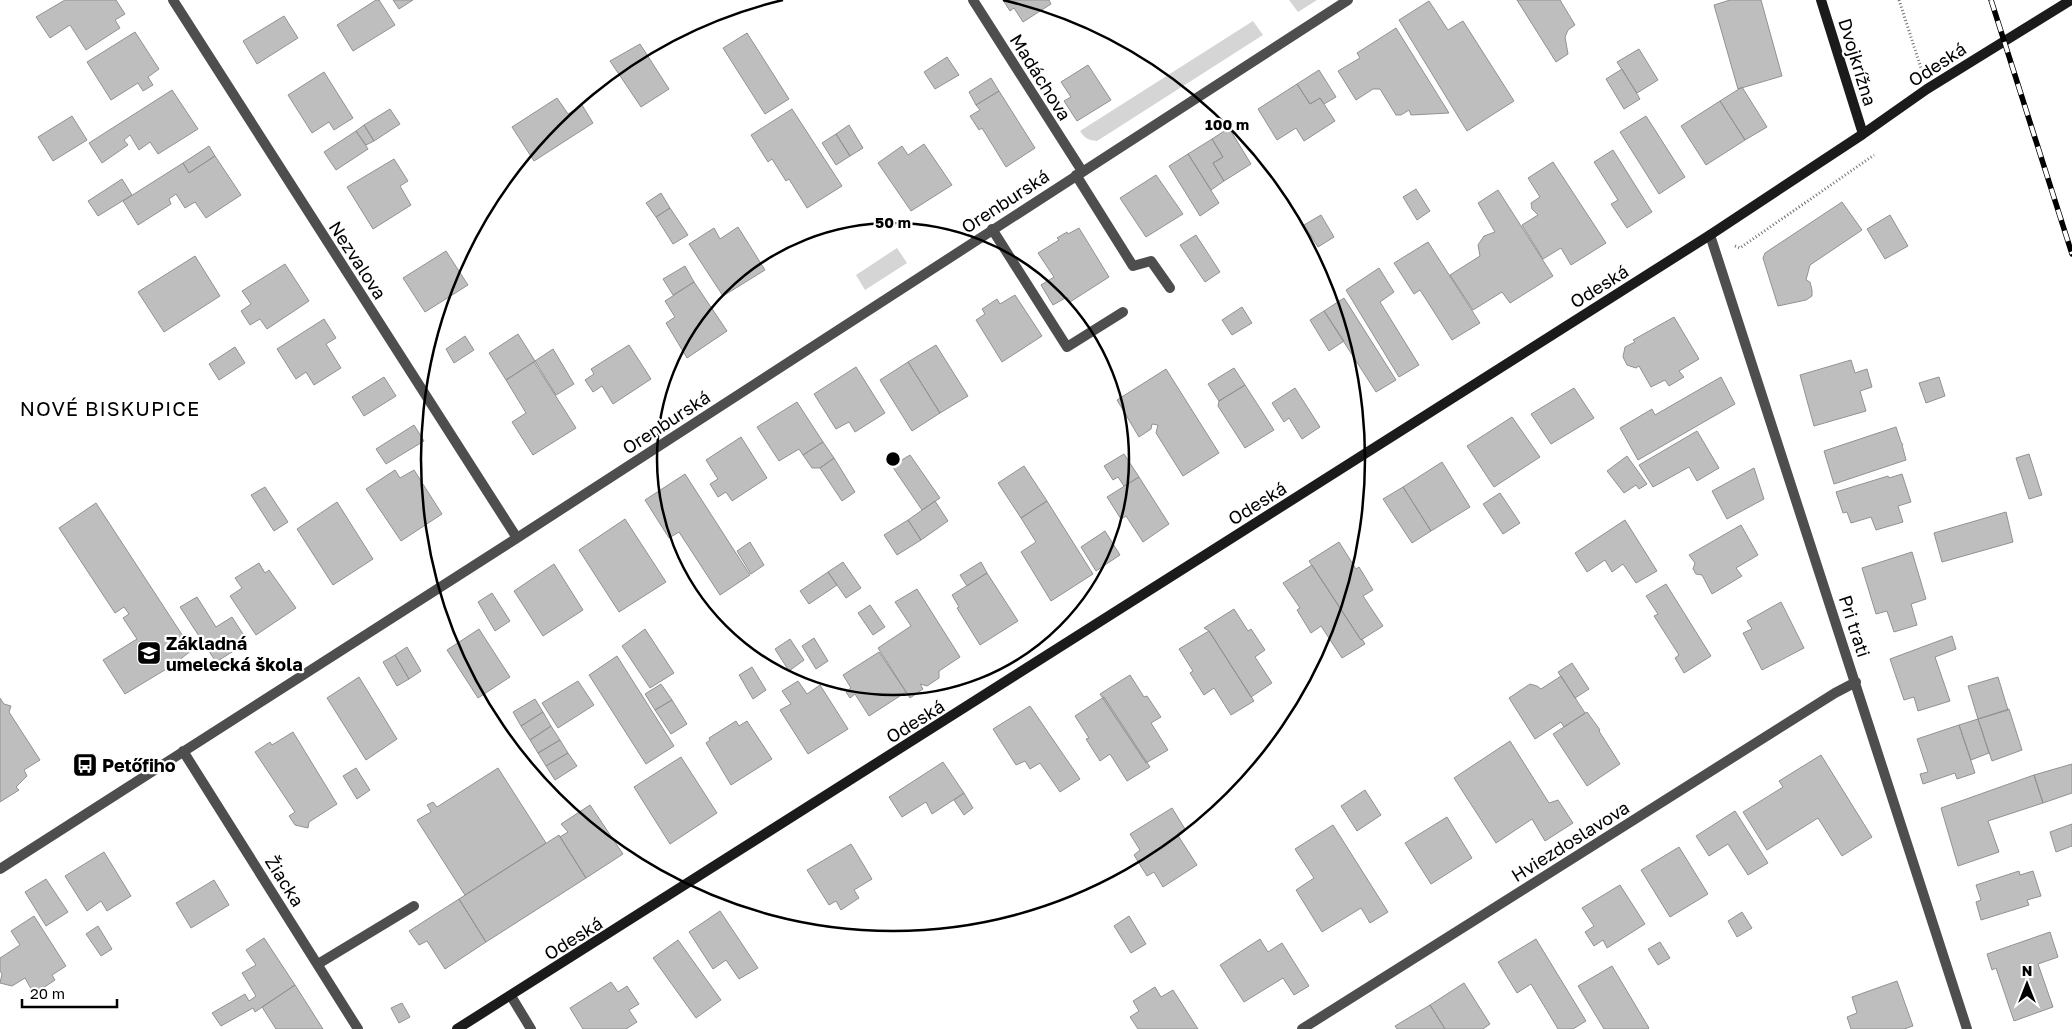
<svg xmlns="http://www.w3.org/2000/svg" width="2072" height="1029" font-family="'Golos Text',sans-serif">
	<rect width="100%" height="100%" fill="#fff"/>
	<path fill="#d5d5d5" d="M1289,0H1317L1298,12Z
		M1253,21L1263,35L1097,141C1089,140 1085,139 1080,131Z
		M897,248L907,263L865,290L856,275Z"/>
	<path fill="#bebebe" stroke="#929292" d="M65,0H116L125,14L115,20L120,28L86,50L70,25L50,38L36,17Z
		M376,0H379L395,25L353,51L337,25Z
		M393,0H413L399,9Z
		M1003,0H1049L1051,4L1023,22L1014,8L1010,11Z
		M1517,0H1560L1575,25L1568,30L1565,37L1568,54L1556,62Z
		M1730,0H1761L1782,76L1738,89L1714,5Z
		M1429,1L1448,30L1463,21L1514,101L1467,131L1399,20Z
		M284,16L298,38L257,64L243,41Z
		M1396,28L1449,113L1411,115L1409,110L1401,115H1396L1380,89H1373L1356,100L1338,71L1360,58L1357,53Z
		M135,32L159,69L148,77L153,85L143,91L138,83L111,100L87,62Z
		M747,33L789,99L765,114L723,48Z
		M640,44L669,89L641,107L610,61Z
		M1639,49L1658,80L1637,93L1617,62Z
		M947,57L959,75L935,89L924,72Z
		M1088,65L1111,100L1077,121L1064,101L1071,97L1061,82Z
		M1622,69L1640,99L1624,109L1606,79Z
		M1319,70L1336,97L1324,104L1320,98L1310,104L1297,84Z
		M324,72L353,118L334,130L329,122L312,133L288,95Z
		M991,78L999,91L976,105L969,92Z
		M1297,84L1310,104L1320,98L1335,121L1304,141L1296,128L1277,140L1258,109Z
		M1742,87L1767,127L1745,140L1720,101Z
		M172,90L198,129L158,154L150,142L139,150L130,135L124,140L128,145L102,163L89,143Z
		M999,91L1035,148L1006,167L982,128L979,130L970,116L980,110L976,105Z
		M557,98L568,114L582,105L593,123L534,161L512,127Z
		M1720,101L1745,140L1706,165L1681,126Z
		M390,109L400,124L374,141L364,125Z
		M792,109L842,186L807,208L789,179L786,181L772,159L768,162L751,135Z
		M72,116L87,140L53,161L38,137Z
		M1646,116L1685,177L1659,194L1620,132Z
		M364,125L374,141L366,145L356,131Z
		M849,125L863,148L850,156L836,134Z
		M1229,128L1251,164L1224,181L1213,163L1223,157L1212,139Z
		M356,131L368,149L336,170L324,152Z
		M836,134L850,156L836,165L822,143Z
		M1212,139L1223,157L1213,163L1224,181L1211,190L1188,154Z
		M924,144L952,185L911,211L878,163L902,146L908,155Z
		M209,146L215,156L189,173L183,163Z
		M1613,150L1652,212L1627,228L1611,204L1618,200L1594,162Z
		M1188,154L1219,203L1200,216L1169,166Z
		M215,156L241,195L206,218L195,202L185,208L176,194L169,199L171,204L138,225L123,201L183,163L189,173Z
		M394,159L408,181L400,186L411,205L373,229L347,187Z
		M1553,162L1606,243L1571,265L1561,248L1543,259L1522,225L1538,215L1532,209L1531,203L1540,197L1528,178Z
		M1156,175L1183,214L1146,237L1120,198Z
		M122,179L132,195L98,216L88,201Z
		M1416,189L1430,211L1417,220L1403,197Z
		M1498,190L1553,276L1510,303L1502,292L1473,310L1450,275L1480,256L1478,245L1484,236L1495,232L1478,203Z
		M661,193L670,208L656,217L646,203Z
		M1842,202L1862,230L1810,265L1806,280L1810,282L1812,290V296L1806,300L1778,306L1763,258L1765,253Z
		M670,208L688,235L673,244L656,217Z
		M1321,215L1334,237L1318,247L1304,225Z
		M1890,215L1908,246L1885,259L1867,229Z
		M738,227L765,270L723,296L689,244L714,228L720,239Z
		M1079,228L1109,277L1070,302L1067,297L1053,305L1041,285L1054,277L1038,253L1059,240L1057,238L1067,232L1068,234Z
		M1196,235L1220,272L1205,282L1180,245Z
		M1428,242L1480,323L1452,340L1420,290L1414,294L1394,263Z
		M446,251L468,285L425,312L403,278Z
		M195,256L220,296L164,332L138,292Z
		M285,264L309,301L267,329L260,319L250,325L241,311L251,304L242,291Z
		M685,266L694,282L673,295L663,279Z
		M1379,268L1394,292L1380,302L1419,365L1399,377L1346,290Z
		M694,282L727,331L687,358L666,323L675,317L665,301Z
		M1015,295L1042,336L1002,362L976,320L985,314L982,309L997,299L1000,304Z
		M1344,298L1396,380L1376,392L1324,311Z
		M1242,307L1252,323L1232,335L1222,320Z
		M1324,311L1344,341L1329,351L1310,320Z
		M1674,317L1699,359L1679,371L1684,377L1669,386L1665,380L1651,387L1639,366L1636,368L1627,365L1623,357L1625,347L1635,342L1633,340Z
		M324,319L336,338L326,344L341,368L314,385L306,372L296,379L277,349Z
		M518,334L535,361L506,380L489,353Z
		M465,336L474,350L454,363L446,349Z
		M629,345L651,379L613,404L602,386L593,392L585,380L594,374L591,369Z
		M936,345L968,396L940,413L908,362Z
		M235,347L245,363L219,380L209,364Z
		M553,349L574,384L556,395L535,361Z
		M1851,360L1855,373L1867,369L1872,387L1860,391L1866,411L1814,426L1800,375Z
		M534,362L576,428L533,455L512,422L526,413L506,380Z
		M908,362L940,413L912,431L880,380Z
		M856,367L885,413L855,432L849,422L836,429L814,394Z
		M1234,368L1245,385L1219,401L1208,384Z
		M1166,369L1219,453L1183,476L1156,433L1158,425L1152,424L1151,429L1139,437L1117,400Z
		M384,377L396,396L364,416L352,397Z
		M1721,377L1735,404L1638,460L1620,428L1652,409L1655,415Z
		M1939,377L1945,396L1926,403L1919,383Z
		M1245,385L1274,430L1245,448L1218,406L1219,401Z
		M1295,388L1320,427L1302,439L1289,418L1284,422L1272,403Z
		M1574,388L1594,418L1551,444L1531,414Z
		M797,402L823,442L803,455L799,449L779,461L757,427Z
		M1512,417L1540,457L1494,487L1467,446Z
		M414,425L424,441L386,464L376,449Z
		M1896,427L1901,442L1903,445H1902L1906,460L1834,484L1824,451Z
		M1697,431L1719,468L1697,481L1689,467L1653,487L1639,465Z
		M741,437L767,478L732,501L726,492L718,497L710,484L718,479L706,460Z
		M823,442L834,458L820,468H812L803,455Z
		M1124,454L1139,477L1124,486L1118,477L1113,480L1104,466Z
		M2029,454L2042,495L2029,499L2016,458Z
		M910,455L940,498L922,510L892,466Z
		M1627,456L1647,484L1639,489L1636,485L1624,493L1607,471Z
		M834,458L855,492L842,501L820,468Z
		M1442,462L1470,507L1431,531L1403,487Z
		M1024,466L1047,501L1021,518L998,483Z
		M1754,468L1764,499L1727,519L1712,491Z
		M395,470L400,478L414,470L442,514L401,541L366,489Z
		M685,474L750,575L720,595L679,532L669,538L645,500Z
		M1902,474L1911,502L1898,506L1903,522L1876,530L1871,517L1851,523L1847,512L1843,513L1836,492L1888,476L1889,478Z
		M1139,477L1169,524L1143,542L1126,516L1121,519L1107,497Z
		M265,487L288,522L274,531L251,495Z
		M1403,487L1431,531L1412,543L1383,499Z
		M1500,493L1520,523L1503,534L1483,504Z
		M935,501L948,521L921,540L908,520Z
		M1047,501L1093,574L1051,601L1021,552L1036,542L1021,518Z
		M337,502L373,559L333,585L297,529Z
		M96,503L192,650L173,665L125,694L103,660L137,639L123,618L129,614L124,607L115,613L59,528Z
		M2006,512L2013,542L1942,562L1934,533Z
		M625,519L666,582L619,612L579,550Z
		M908,520L921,540L897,555L884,535Z
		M1625,520L1657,571L1636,583L1623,564L1612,572L1605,560L1587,572L1575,553Z
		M1741,525L1758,555L1736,568L1742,576L1712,594L1702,575L1696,574L1693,569L1695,563L1689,555Z
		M1105,531L1120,555L1096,571L1081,547Z
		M750,542L764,565L751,574L737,551Z
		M1339,542L1356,569L1359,567L1373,590L1363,596L1383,626L1361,640L1309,561Z
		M1912,552L1926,599L1911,604L1917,625L1894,632L1887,611L1876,614L1862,568Z
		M843,562L861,588L846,598L828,572Z
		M981,562L987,573L967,586L960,575Z
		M259,563L265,573L269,570L296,608L256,635L230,596L242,588L235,578Z
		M554,564L583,610L543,636L514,591Z
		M1312,565L1361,640L1362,639L1365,644L1342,658L1321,626L1311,633L1297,610L1300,608L1283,583Z
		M828,572L837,585L809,604L800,591Z
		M987,573L1018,621L980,645L957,608L959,607L952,595Z
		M1666,584L1711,656L1684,673L1675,658L1679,655L1654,616L1658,614L1646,596Z
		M917,589L960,657L939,671V678L927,686L920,684L923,689L910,698L878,648L911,626L895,602Z
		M492,593L510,621L495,631L478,602Z
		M197,597L216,627L232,617L248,642L216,662L180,607Z
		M1781,602L1804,648L1762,670L1743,633L1752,629L1747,621Z
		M870,605L885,627L873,635L858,613Z
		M1234,609L1248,631L1251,629L1265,650L1255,657L1272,683L1251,697L1209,631L1204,628Z
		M479,629L510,677L478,698L447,650Z
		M645,629L674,673L650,688L622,646Z
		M1209,631L1254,701L1231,715L1214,688L1204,695L1190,673L1193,671L1179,649Z
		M1952,636L1956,649L1935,657L1950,701L1918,711L1914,697L1904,700L1890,659Z
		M814,638L828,661L816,669L802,646Z
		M790,639L804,660L789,671L775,649Z
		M407,647L421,671L409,679L395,655Z
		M879,652L906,692L869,716L855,694L850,698L846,692L851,688L843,675Z
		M395,655L409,679L397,686L383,662Z
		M617,656L674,746L646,764L589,675Z
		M1572,663L1589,689L1575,698L1558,672Z
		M752,667L766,690L753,699L739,675Z
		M1130,675L1144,697L1147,696L1161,717L1151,723L1168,750L1146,763L1100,694Z
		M1561,676L1585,713L1564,727L1561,722L1535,739L1509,698L1530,684L1537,686L1541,689Z
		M359,677L397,739L366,760L327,698Z
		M1998,677L2008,710L1978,719L1968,686Z
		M578,681L594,705L558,728L542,703Z
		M798,681L807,694L820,685L848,729L808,754L780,710L791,704L782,691Z
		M661,684L672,700L655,710L645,694Z
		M1104,697L1150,767L1127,781L1110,754L1100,761L1086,739L1089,738L1075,716Z
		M0,698L4,704L11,706L9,712L40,760L24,770L27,776L16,787L19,790L0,802Z
		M535,699L543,712L521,726L513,712Z
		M672,700L687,724L671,734L655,710Z
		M1030,706L1080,779L1060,792L1040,763L1030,769L1025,761L1016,765L993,729Z
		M2009,709L2022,750L1992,761L1978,719Z
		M543,712L551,726L530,740L521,726Z
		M1587,712L1600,730L1599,731L1620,764L1587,786L1553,734Z
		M1978,719L1989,753L1971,760L1959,725Z
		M736,721L739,726L747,721L772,759L731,785L706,743L710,740L709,738Z
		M1959,725L1975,773L1957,779L1955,773L1923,784L1920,774L1928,772L1917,739Z
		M551,726L560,740L538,753L530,740Z
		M293,732L337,804L309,822L308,828L295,825L289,816L295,812L255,752L270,742L272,745Z
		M560,740L568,753L546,766L538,753Z
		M1510,741L1549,803L1558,800L1573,823L1545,841L1532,819L1496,843L1454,778Z
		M568,753L577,766L555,780L546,766Z
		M1821,755L1872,837L1842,856L1818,818L1767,850L1743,812L1783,787L1779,781Z
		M681,757L717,813L670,844L634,787Z
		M943,762L964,793L932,814L926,802L902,817L889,797Z
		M2072,764V793L2043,803L2034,775Z
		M356,768L370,790L357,799L343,776Z
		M498,768L546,843L465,895L417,820L431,812L427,805L433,802L437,807Z
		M2034,775L2043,803L1988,821L1999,852L1958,866L1941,808Z
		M1365,790L1381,815L1357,831L1341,806Z
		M964,793L973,808L964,815L954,800Z
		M590,805L623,854L586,878L560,837L568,832L561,824Z
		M1172,808L1185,829L1177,834L1197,865L1163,887L1154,872L1147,876L1134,855L1140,850L1130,834Z
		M1735,811L1768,863L1748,875L1728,844L1709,856L1696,836Z
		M1447,817L1472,858L1431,884L1405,843Z
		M2072,824V846L2056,852L2050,832Z
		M1333,825L1388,912L1370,923L1361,908L1322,932L1296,890L1314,878L1295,849Z
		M559,835L586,878L486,942L459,899Z
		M851,844L872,879L854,890L859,898L841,910L836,901L829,905L807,870Z
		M1679,847L1708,894L1670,917L1641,870Z
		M104,852L131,896L107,911L101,901L87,911L65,876Z
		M2019,871L2020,875L2033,871L2041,896L2027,900L2029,905L1981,920L1976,902L1981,900L1976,885Z
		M46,879L68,912L46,926L25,892Z
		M214,880L229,905L191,928L176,903Z
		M1620,885L1645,924L1607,948L1603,940L1594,946L1585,932L1594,926L1582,908Z
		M459,899L486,942L445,969L427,941L419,945L409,931Z
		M720,911L758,968L739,979L726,960L713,969L689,932Z
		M1742,912L1752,928L1737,937L1728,921Z
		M34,916L66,966L52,975L55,980L34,994L25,978L12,986L0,983L2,974L0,971V958L20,945L11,931Z
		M1129,916L1146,944L1131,953L1114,926Z
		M98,926L112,949L101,956L86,934Z
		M2050,932L2058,957L2038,964L2053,1007L2014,1021L1996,968L1992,970L1987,954Z
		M264,938L295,985L255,1012L253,1008L221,1026L212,1013L245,994L249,1001L256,996L242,973L256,965L246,950Z
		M1260,939L1268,952L1282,943L1309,986L1294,995L1283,978L1244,1002L1220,965Z
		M1536,939L1586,1021L1573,1029H1558L1531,984L1517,993L1498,962Z
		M678,940L721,1000L696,1018L653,958Z
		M1660,942L1670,958L1658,965L1648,949Z
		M1612,966L1649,1028L1648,1029H1604L1578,986Z
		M1897,981L1913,1026L1904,1029H1851L1847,1017L1857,1013L1852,997Z
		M611,982L618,992L627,986L639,1004L629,1010L637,1022L626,1029H583L570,1008Z
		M1464,983L1490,1024L1483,1029H1445L1430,1005Z
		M295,985L323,1029H276L262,1007Z
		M1155,987L1161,997L1173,990L1198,1029H1138L1130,1017L1139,1011L1133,1001Z
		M402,1003L410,1017L399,1023L391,1008Z
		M1430,1005L1445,1029H1397L1395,1026Z"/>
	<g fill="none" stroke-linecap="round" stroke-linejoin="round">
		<path stroke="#707070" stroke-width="3" stroke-dasharray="1 2.5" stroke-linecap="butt" d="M1899,0L1921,68
			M1735,246L1740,248L1874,155"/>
		<path stroke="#4e4e4e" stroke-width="10" d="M1076,175L1133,266L1151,261L1170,288
			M992,229L1067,347L1123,312
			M318,964L414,906"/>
		<path stroke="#4e4e4e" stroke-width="10" d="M173,0L517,538
			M973,0L1082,171
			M1710,235L1967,1029
			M183,751L358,1029
			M0,869L517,538L1348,0
			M511,996L531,1029
			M1302,1029L1835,693L1856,682"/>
		<path stroke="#1b1b1b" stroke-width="10" d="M1821,0L1863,134
			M457,1029L1710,235L1863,134L1927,89L2071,0"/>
		<defs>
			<path id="rail" d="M1991,0L2072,254"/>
		</defs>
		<use href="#rail" stroke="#000" stroke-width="5.5"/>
		<use href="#rail" stroke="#fff" stroke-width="4" stroke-dasharray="11" stroke-linecap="butt"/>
	</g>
	<g fill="none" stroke="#000" stroke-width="2.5">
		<circle cx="893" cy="459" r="236"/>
		<path d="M1003 0A472 472 0 1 1 783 0"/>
	</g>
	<defs>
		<symbol id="school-square" viewBox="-11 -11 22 22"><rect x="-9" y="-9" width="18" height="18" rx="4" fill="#000" stroke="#fff"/><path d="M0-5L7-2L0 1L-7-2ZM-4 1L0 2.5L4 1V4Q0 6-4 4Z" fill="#fff"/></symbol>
		<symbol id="bus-square" viewBox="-11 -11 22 22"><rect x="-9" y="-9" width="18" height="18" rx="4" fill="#000" stroke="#fff"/><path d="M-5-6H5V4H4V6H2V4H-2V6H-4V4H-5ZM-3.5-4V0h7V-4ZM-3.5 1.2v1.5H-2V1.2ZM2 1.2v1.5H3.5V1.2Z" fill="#fff"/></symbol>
	</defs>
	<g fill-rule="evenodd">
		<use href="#school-square" x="135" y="639" width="28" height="28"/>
		<use href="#bus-square" x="71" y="751" width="28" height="28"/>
	</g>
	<g text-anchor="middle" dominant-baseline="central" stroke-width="4.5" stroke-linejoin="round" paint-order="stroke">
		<g font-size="18" fill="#000" stroke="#fff">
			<text transform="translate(1858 62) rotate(73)">Dvojkrížna</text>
			<text transform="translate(1937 64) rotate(-33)">Odeská</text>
			<text transform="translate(1041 77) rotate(58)">Madáchova</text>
			<text transform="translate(1005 201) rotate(-33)">Orenburská</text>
			<text transform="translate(358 260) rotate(57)">Nezvalova</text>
			<text transform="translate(1599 286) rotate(-32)">Odeská</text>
			<text transform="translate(666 422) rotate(-33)">Orenburská</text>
			<text transform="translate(1257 503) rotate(-32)">Odeská</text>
			<text transform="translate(1855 626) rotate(72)">Pri trati</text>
			<text transform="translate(915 721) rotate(-32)">Odeská</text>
			<text transform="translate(1570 841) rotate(-32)">Hviezdoslavova</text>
			<text transform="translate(285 881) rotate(58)">Žiacka</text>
			<text transform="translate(573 938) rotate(-32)">Odeská</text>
		</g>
		<g font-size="18" font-weight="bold" fill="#000" stroke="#fff" text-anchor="start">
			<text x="166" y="643">Základná<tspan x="166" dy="21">umelecká škola</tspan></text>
			<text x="102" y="765">Petőfiho</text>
		</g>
		<g font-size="20" letter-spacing="1" fill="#000" stroke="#fff">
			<text x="110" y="408">NOVÉ BISKUPICE</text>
		</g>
	</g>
	<circle cx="893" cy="459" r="8" fill="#000" stroke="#fff" stroke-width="2.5"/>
	<g font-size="15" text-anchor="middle" font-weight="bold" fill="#000" stroke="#fff" stroke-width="4.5" stroke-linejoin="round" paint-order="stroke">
		<text x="1227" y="130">100 m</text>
		<text x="893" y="228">50 m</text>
	</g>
	<g transform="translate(2027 984)" stroke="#ffffff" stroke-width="4" paint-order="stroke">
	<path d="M0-4L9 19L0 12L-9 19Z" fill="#000000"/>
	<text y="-8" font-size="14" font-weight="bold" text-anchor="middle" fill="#000000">N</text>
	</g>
	<path d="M22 999v8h95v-8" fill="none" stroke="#000000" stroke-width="2.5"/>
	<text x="30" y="999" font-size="15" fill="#000000" stroke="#ffffff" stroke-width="4" paint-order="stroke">20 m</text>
</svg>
